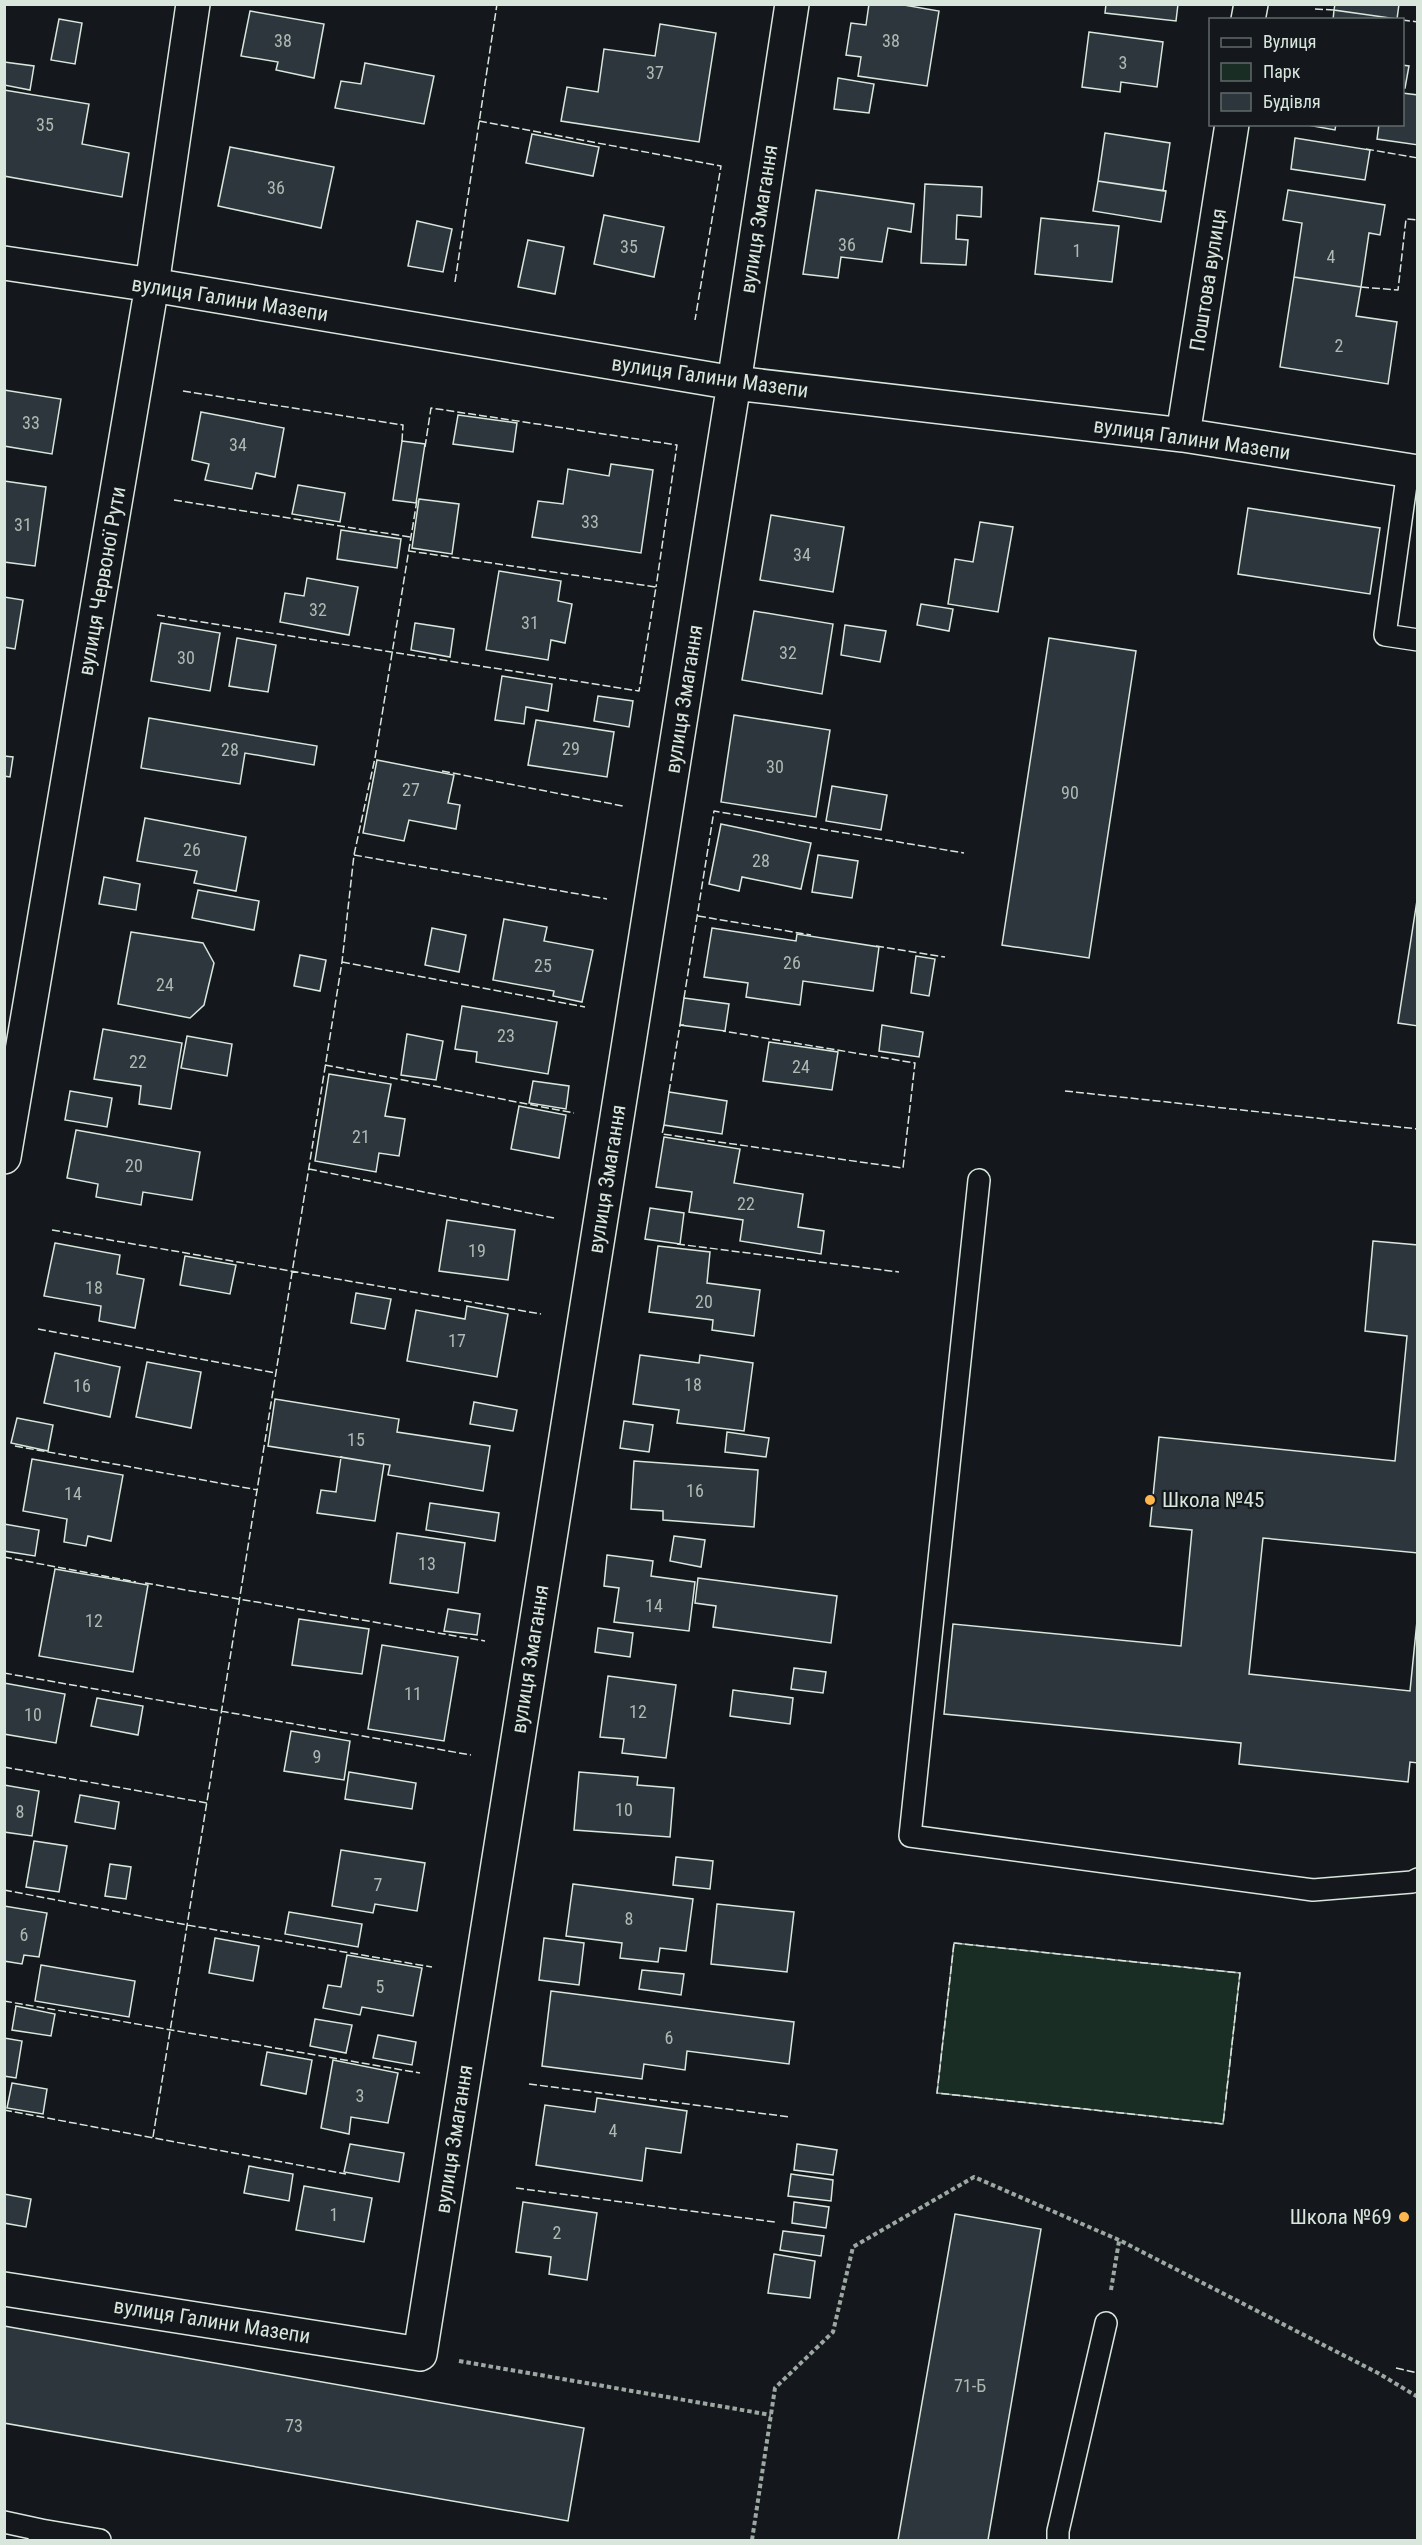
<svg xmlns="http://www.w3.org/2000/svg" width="1422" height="2545" font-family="'Roboto Condensed',sans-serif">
	<rect width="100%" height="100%" fill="#14181c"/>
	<path fill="#1a2d24" stroke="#939e99" stroke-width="1.5" d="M954,1943L1240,1973L1223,2124L937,2093Z"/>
	<path fill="#2c363c" stroke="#d8e6dc" stroke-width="1.5" d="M869,4H898L939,11L927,86L858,76L861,57L846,55L851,23L866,25Z
		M1106,4H1178L1176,21L1105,13Z
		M1335,4H1399L1397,19L1334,10Z
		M1334,10L1397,19L1333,20Z
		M250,11L324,24L314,78L276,70L278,62L241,56Z
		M59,19L82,23L75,64L51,60Z
		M660,24L716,33L699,142L561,121L567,87L598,92L604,49L655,56Z
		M1089,32L1163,42L1157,87L1121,82L1120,92L1082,87Z
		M4,62L34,66L30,90L4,85Z
		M365,63L434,76L424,124L335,108L341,81L361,84Z
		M1402,65L1409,66L1405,88H1402Z
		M838,78L874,84L869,113L834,109Z
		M4,90L89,104L82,144L129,153L122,197L4,176Z
		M1402,93L1418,95V145L1377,139L1379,124H1402Z
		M1302,124H1336L1335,130Z
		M1105,133L1170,143L1163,191L1098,181Z
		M532,134L599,147L593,176L526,163Z
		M1295,138L1370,150L1365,180L1291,169Z
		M230,147L334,167L321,228L218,206Z
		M1098,181L1166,191L1161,222L1093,211Z
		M925,184L982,187L981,217L957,215L956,239L968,240L966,265L921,263Z
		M816,190L914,204L911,232L888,228L882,262L841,257L838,278L803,274Z
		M1288,190L1385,205L1380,235L1369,233L1361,287L1294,277L1302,223L1283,220Z
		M604,215L664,227L654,277L594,264Z
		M1041,218L1119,226L1112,282L1035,274Z
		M417,221L452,229L443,272L408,266Z
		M528,240L564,247L555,294L518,287Z
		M1294,277L1361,287L1356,316L1397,322L1388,384L1280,367Z
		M4,390L61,399L52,454L4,446Z
		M201,412L284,428L275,477L256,473L252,489L205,480L209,464L192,460Z
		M458,415L517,423L513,452L453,444Z
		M402,441L425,444L416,503L393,500Z
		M611,464L653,470L641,553L532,537L538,501L563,504L568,469L609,476Z
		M4,481L46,487L35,566L4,562Z
		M298,485L345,493L340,522L292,514Z
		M419,499L459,504L452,554L412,548Z
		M1248,508L1380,528L1370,594L1238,574Z
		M771,515L844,527L833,592L760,580Z
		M980,522L1013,527L998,612L948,604L955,559L973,562Z
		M341,530L401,539L397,568L337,559Z
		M499,571L561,581L558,601L572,604L565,643L551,640L548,660L486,650Z
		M307,578L358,587L349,635L280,622L285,593L304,596Z
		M4,597L23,600L15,649L4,647Z
		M921,604L953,609L949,631L917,625Z
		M754,611L833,624L822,694L742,680Z
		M161,623L220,633L210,691L151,681Z
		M415,623L454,629L450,657L411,650Z
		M845,625L886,631L880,662L841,655Z
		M237,638L276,645L268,692L229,686Z
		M1049,638L1136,651L1089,958L1002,945Z
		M502,676L552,684L548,711L526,707L524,724L495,720Z
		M598,696L633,701L629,727L594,721Z
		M734,715L830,730L816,817L721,802Z
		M149,718L317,746L314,765L245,753L240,784L141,768Z
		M536,720L614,732L607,777L528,765Z
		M4,756L13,757L10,777L4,776Z
		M377,760L454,775L448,803L460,805L456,829L409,820L404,841L363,833Z
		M832,786L887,795L881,830L826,821Z
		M145,818L246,837L236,891L194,883L197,871L137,861Z
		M721,824L811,843L801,889L742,877L739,891L709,884Z
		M818,855L858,861L852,898L812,892Z
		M104,877L140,884L136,910L99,904Z
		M198,890L259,901L254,930L192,918Z
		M1418,894V1026L1398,1023Z
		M504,919L547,927L544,941L593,950L582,1002L553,996L554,991L493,980Z
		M432,928L466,935L459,972L425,965Z
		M712,928L796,941L797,934L879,947L873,991L803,981L800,1005L746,997L748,983L704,977Z
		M131,932L203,943L214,963L204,1005L190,1018L118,1004Z
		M300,955L326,960L320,991L294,986Z
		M916,956L935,959L929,996L911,993Z
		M684,998L729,1004L725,1031L680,1025Z
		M462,1006L557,1022L548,1074L476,1062L477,1052L455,1049Z
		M882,1025L923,1032L919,1057L879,1051Z
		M103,1029L182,1043L171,1109L139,1104L141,1086L94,1079Z
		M407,1034L443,1041L436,1080L401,1075Z
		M187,1036L232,1044L227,1076L181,1068Z
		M769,1042L838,1052L832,1090L763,1081Z
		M329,1074L391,1084L385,1116L405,1119L399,1156L379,1153L376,1172L315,1161Z
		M533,1081L569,1086L566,1109L529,1103Z
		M70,1091L112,1098L107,1127L65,1120Z
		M669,1092L727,1101L722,1134L664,1125Z
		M519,1106L566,1115L559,1158L511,1149Z
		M76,1130L200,1152L192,1200L143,1192L141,1205L96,1197L98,1184L67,1178Z
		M664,1137L740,1149L734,1183L803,1194L798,1227L824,1231L821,1254L740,1241L743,1220L689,1212L692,1192L656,1187Z
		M650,1208L684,1213L680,1244L645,1239Z
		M447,1220L515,1230L508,1280L439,1271Z
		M1373,1241L1418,1245V1553L1263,1538L1249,1674L1410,1691L1418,1611V1763L1410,1762L1408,1782L1239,1764L1241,1743L944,1714L953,1624L1181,1646L1192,1530L1150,1526L1159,1437L1395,1461L1407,1336L1365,1331Z
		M55,1243L120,1255L117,1274L144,1279L135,1328L99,1321L101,1306L44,1296Z
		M658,1246L710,1252L707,1283L760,1290L754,1336L712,1330L713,1320L649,1312Z
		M185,1256L236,1265L230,1294L180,1285Z
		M356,1293L391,1299L385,1329L351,1323Z
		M467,1306L508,1314L497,1377L407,1361L416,1310L465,1319Z
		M55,1353L120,1367L110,1417L44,1403Z
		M640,1355L699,1363L700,1355L753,1363L744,1431L677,1423L679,1410L633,1404Z
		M147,1362L201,1372L191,1428L136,1417Z
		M275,1399L399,1419L397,1432L490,1446L483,1491L388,1475L390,1465L268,1446Z
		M474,1402L517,1410L513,1431L470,1424Z
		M17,1418L53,1425L48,1451L11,1443Z
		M624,1421L653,1425L649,1452L620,1448Z
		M727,1432L769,1438L766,1457L725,1452Z
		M341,1457L384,1464L375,1521L317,1513L321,1490L336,1492Z
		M32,1459L123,1475L111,1541L88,1536L86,1546L64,1542L67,1519L23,1511Z
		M634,1461L758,1470L754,1527L663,1520V1511L631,1509Z
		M430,1503L499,1513L495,1541L426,1530Z
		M4,1524L39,1530L35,1556L4,1551Z
		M397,1533L465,1543L458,1593L390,1583Z
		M674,1536L705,1540L701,1567L670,1561Z
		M607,1555L653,1561L651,1576L695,1582L689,1631L614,1622L619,1588L604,1586Z
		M55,1569L148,1585L133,1672L39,1656Z
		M698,1578L837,1596L831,1643L713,1627L716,1606L695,1603Z
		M448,1609L480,1614L477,1635L444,1631Z
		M299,1619L369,1629L362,1674L292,1665Z
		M598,1628L633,1633L630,1657L595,1652Z
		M382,1645L458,1657L444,1741L368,1729Z
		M794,1668L826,1672L823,1693L791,1689Z
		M608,1676L676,1685L666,1758L622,1753L624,1739L600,1737Z
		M4,1683L65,1694L56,1743L4,1734Z
		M733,1690L793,1698L790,1724L730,1716Z
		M97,1698L143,1706L138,1735L91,1726Z
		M291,1731L350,1741L344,1780L284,1771Z
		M349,1772L416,1783L412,1809L345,1799Z
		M579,1772L638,1777L637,1785L674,1788L670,1837L574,1830Z
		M4,1785L39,1791L32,1836L4,1832Z
		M80,1795L119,1802L115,1829L75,1822Z
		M34,1841L67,1846L59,1892L26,1887Z
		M341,1850L425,1863L417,1911L375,1904L373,1913L332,1906Z
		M676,1857L713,1861L710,1889L673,1885Z
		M110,1864L131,1867L126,1899L105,1896Z
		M573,1884L693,1899L686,1951L660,1948L658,1962L620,1958L622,1943L566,1936Z
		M717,1904L794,1912L787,1972L711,1964Z
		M4,1906L47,1913L39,1957L24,1955L22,1964L4,1961Z
		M289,1912L362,1924L358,1947L285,1934Z
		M215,1938L259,1946L253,1981L209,1973Z
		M544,1938L584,1943L579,1985L539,1980Z
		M347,1955L422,1968L413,2016L362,2007L360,2015L323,2008L328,1985L341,1987Z
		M41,1965L135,1981L129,2017L35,2001Z
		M642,1970L684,1974L681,1995L639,1989Z
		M551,1991L794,2022L789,2064L687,2051L685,2070L644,2064L642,2079L542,2066Z
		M16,2006L55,2014L51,2036L12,2030Z
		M315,2019L352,2025L346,2053L310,2046Z
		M378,2035L416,2042L412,2065L373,2058Z
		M4,2038L22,2041L16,2078L4,2076Z
		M267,2052L312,2060L306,2094L261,2085Z
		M333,2060L398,2073L388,2123L351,2117L349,2134L321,2128Z
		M12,2083L47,2089L43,2114L7,2108Z
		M597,2098L687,2111L681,2153L646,2148L642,2181L536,2165L545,2105L595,2112Z
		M350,2144L404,2153L399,2182L344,2172Z
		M797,2144L837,2150L833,2175L794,2170Z
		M249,2166L293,2174L289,2201L244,2193Z
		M791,2174L833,2180L831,2201L788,2196Z
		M304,2186L372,2198L364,2242L296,2230Z
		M4,2194L31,2199L26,2227L4,2223Z
		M523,2202L597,2213L587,2280L549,2274L551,2257L516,2252Z
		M794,2202L829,2207L826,2228L792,2223Z
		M955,2214L1041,2229L988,2540H898Z
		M783,2231L824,2236L821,2256L780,2250Z
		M774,2254L815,2261L810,2298L768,2293Z
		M4,2326L584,2428L568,2521L4,2423Z"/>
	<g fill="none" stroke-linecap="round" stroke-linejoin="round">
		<defs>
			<path id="lane" d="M1408,470L1385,635L1418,640
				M979,1180L910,1836L1313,1890L1412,1882L1418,1879
				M4,2522L41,2530L39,2540
				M41,2530L100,2540
				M1058,2540V2531L1106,2323"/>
			<path id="street" d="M1248,20L1251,4
				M4,263L152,285L734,383L1183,435L1418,472
				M1183,435L1232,124
				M4,1157L152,285L193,4
				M4,2289L420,2354L734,383L792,4"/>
		</defs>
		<use href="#lane" stroke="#d8e6dc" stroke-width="24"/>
		<use href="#street" stroke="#d8e6dc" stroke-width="36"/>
		<path stroke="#9da8a2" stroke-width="4" stroke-dasharray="4.5 3" stroke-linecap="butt" d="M1111,2290L1119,2241
			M459,2361L771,2415
			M752,2540L775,2388L833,2332L853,2247L974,2177L1119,2240L1378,2373L1418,2397"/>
		<use href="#lane" stroke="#14181c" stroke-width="21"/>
		<use href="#street" stroke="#14181c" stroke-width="33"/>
		<path stroke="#d8e6dc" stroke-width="1.5" stroke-dasharray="8 3" stroke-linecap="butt" d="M1315,9L1334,10
			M1402,20L1418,22
			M479,121L721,166L695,320
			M1366,149L1418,158
			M455,282L497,4
			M1361,287L1398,290L1406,219L1418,220
			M183,391L403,425L402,441
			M425,447L431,408L677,445L656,587
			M174,500L410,537
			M157,615L639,691L656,587L409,551
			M442,771L623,806
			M354,855L607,899
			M698,916L811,935
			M876,946L945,957
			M342,962L585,1007
			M684,998L714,811L964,853
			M325,1065L574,1113
			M1065,1091L1418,1129
			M669,1092L680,1025H684
			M664,1125L662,1134L903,1168L915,1063L723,1031
			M309,1169L554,1218
			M52,1230L541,1314
			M677,1244L899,1272
			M38,1329L276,1373
			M15,1446L258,1490
			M4,1557L136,1582
			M145,1583L485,1641
			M4,1673L471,1755
			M4,1767L207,1803
			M4,1890L187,1925L432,1967
			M954,1943L1240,1973L1223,2124L937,2093Z
			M4,2001L420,2073
			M529,2084L790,2117
			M4,2110L346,2174
			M153,2137L342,962L354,855L375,758L417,500
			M516,2188L775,2222
			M1396,2368L1418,2373"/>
	</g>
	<g fill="#ffb74d" stroke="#14181c" stroke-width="2">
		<circle cx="1150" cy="1500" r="6"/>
		<circle cx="1404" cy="2217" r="6"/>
	</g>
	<g text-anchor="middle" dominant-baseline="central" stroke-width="4.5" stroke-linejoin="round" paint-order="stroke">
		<g font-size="18" fill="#adbab4">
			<text x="283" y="40">38</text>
			<text x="891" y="40">38</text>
			<text x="1123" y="62">3</text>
			<text x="655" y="72">37</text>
			<text x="45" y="124">35</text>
			<text x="276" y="187">36</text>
			<text x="847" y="244">36</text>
			<text x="629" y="246">35</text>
			<text x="1077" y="250">1</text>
			<text x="1331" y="256">4</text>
			<text x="1339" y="345">2</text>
			<text x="31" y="422">33</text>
			<text x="238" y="444">34</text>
			<text x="590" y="521">33</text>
			<text x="23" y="524">31</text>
			<text x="802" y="554">34</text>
			<text x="318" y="609">32</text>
			<text x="530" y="622">31</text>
			<text x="788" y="652">32</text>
			<text x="186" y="657">30</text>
			<text x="571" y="748">29</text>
			<text x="230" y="749">28</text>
			<text x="775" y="766">30</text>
			<text x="411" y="789">27</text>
			<text x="1070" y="792">90</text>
			<text x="192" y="849">26</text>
			<text x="761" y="860">28</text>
			<text x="792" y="962">26</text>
			<text x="543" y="965">25</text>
			<text x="165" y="984">24</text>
			<text x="506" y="1035">23</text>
			<text x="138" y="1061">22</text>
			<text x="801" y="1066">24</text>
			<text x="361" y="1136">21</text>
			<text x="134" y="1165">20</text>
			<text x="746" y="1203">22</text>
			<text x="477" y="1250">19</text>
			<text x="94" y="1287">18</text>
			<text x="704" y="1301">20</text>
			<text x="457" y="1340">17</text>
			<text x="693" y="1384">18</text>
			<text x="82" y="1385">16</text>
			<text x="356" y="1439">15</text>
			<text x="695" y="1490">16</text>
			<text x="73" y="1493">14</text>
			<text x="427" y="1563">13</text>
			<text x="654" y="1605">14</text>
			<text x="94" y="1620">12</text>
			<text x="413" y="1693">11</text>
			<text x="638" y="1711">12</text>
			<text x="33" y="1714">10</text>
			<text x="317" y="1756">9</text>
			<text x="624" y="1809">10</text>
			<text x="20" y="1811">8</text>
			<text x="378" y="1884">7</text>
			<text x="629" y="1918">8</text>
			<text x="24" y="1934">6</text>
			<text x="380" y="1986">5</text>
			<text x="669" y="2037">6</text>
			<text x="360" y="2095">3</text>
			<text x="613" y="2130">4</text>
			<text x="334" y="2214">1</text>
			<text x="557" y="2232">2</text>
			<text x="970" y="2385">71-Б</text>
			<text x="294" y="2425">73</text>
		</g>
		<g font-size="21" fill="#d8e6dc" stroke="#14181c">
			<text transform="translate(759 219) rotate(-81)">вулиця Змагання</text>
			<text transform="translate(1208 280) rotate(-81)">Поштова вулиця</text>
			<text transform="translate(230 299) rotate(9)">вулиця Галини Мазепи</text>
			<text transform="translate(710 377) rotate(8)">вулиця Галини Мазепи</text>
			<text transform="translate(1192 439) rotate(8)">вулиця Галини Мазепи</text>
			<text transform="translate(102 581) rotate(-80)">вулиця Червоної Рути</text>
			<text transform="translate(684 699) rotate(-81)">вулиця Змагання</text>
			<text transform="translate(607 1179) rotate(-81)">вулиця Змагання</text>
			<text transform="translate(530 1659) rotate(-81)">вулиця Змагання</text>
			<text transform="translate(454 2139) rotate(-81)">вулиця Змагання</text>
			<text transform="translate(212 2321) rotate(9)">вулиця Галини Мазепи</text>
		</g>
		<g font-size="21" fill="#d8e6dc" stroke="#14181c" text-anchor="start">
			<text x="1162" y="1500">Школа №45</text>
			<text x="1392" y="2217" text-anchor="end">Школа №69</text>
		</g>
	</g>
	<rect width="1422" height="2545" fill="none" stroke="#d8e6dc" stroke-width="12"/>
	<rect x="1209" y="18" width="195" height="108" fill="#14181c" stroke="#626a69" stroke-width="1.5"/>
	<rect x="1221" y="38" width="30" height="9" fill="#14181c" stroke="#626a69" stroke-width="1.5"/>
	<text x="1263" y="48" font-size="18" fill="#d8e6dc">Вулиця</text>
	<rect x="1221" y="63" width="30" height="18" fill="#1a2d24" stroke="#626a69" stroke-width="1.5"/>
	<text x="1263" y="78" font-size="18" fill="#d8e6dc">Парк</text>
	<rect x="1221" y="93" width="30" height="18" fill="#2c363c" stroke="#626a69" stroke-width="1.5"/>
	<text x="1263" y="108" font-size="18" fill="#d8e6dc">Будівля</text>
</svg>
